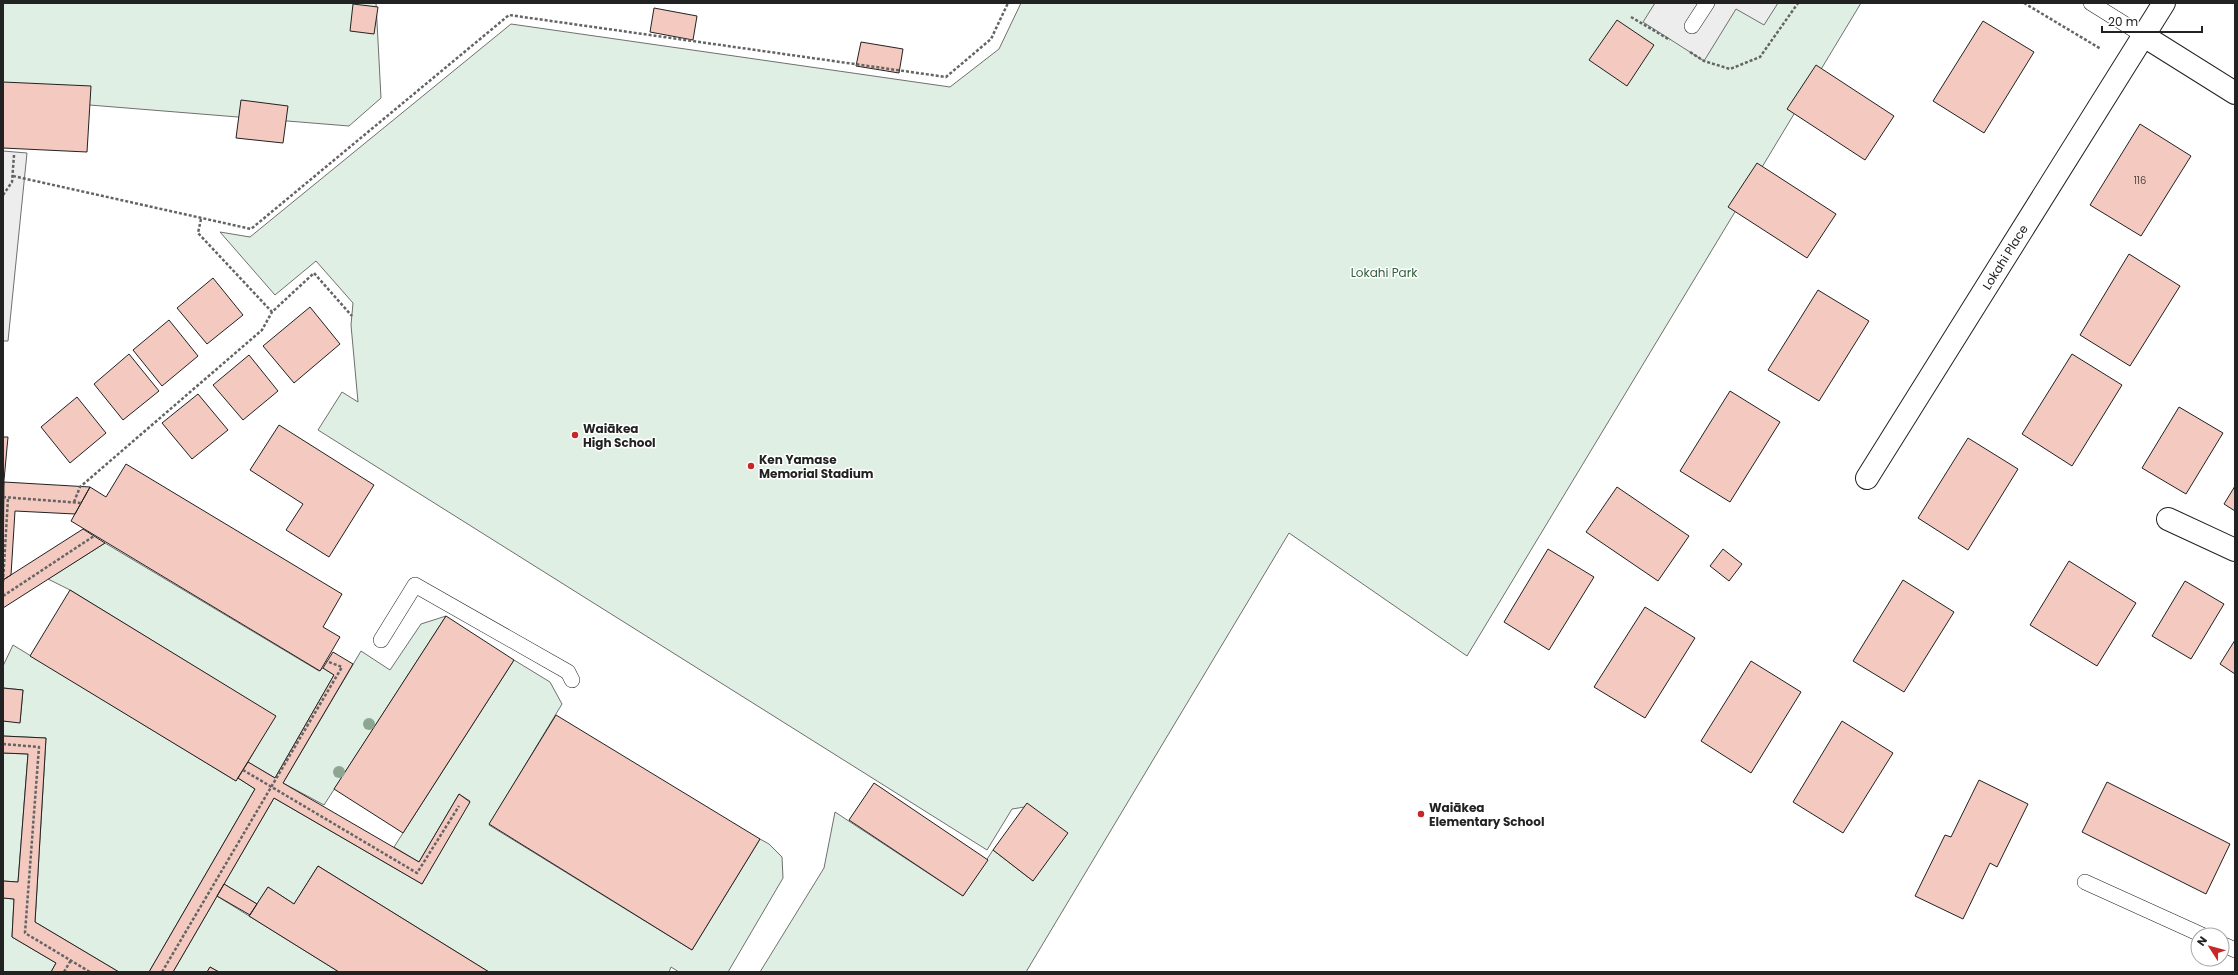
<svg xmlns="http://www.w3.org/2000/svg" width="2238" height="975" font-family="Poppins,sans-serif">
	<rect width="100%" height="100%" fill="#fff"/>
	<path fill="#e0efe3" stroke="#6f6f6f" d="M3,3H376L381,98L349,126L3,98Z
		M1021,3H1861L1467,656L1289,533L1026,972H760L824,868L835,812L963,896L993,850L1033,881L1031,806L1012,809L987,850L318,430L342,392L358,402L351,325L353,303L316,261L275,295L220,232L250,237L511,24L950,87L999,49Z
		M105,543L319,671L323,668L334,675L275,778L248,762L275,716L70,590L48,579Z
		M446,616L324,805L283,783L361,651L390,670L421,624Z
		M13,645L236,781L238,778L255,789L149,972H119L35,922L46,738L3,736V721L20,722L23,690L3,688V666Z
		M514,660L550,682L562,704L489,825L692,950L760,839L769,844L782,857L783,878L728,972H679L671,967L669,972H489L318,866L294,904L268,887L257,904L224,884L274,798L422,884L470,801L459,794L419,862L394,847Z
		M3,753L28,754L18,882L3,881Z
		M217,896L339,972H219L210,967L207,972H173Z
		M3,898L14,899L12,937L56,963L51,972H3Z"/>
	<path fill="#ededed" stroke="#6f6f6f" d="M1655,3H1778L1764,25L1736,9L1704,61L1643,22Z
		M3,151L27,153L8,341H3Z"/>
	<path fill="#f3c9c0" stroke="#222" d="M353,4L378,7L374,34L350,31Z
		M654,8L697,16L693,40L650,32Z
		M1617,20L1654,45L1627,86L1589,60Z
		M1983,21L2034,52L1984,133L1933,101Z
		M861,42L903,49L899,73L856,66Z
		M1816,65L1894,116L1865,160L1787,109Z
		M3,82L91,86L87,152L3,148Z
		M241,100L288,106L283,143L236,138Z
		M2140,124L2191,156L2141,236L2090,205Z
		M1757,163L1836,214L1807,258L1728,207Z
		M2129,254L2180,286L2130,366L2080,335Z
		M213,278L243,315L207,344L177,308Z
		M1818,290L1869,321L1819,401L1768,370Z
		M310,307L340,344L294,383L263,346Z
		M169,320L198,356L162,386L133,350Z
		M129,354L159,391L123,420L94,384Z
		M2072,354L2122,385L2072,466L2022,434Z
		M249,355L278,391L243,420L213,385Z
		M1730,391L1780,422L1730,502L1680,471Z
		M198,394L228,430L192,459L162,423Z
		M77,397L106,433L70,463L41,427Z
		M2179,407L2223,433L2186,494L2142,468Z
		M279,425L374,485L329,557L286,530L303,504L250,470Z
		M3,437H8L3,491Z
		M1968,438L2018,469L1968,550L1918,518Z
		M126,464L342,594L323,627L340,637L320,671L71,521L90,487L106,497Z
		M4,482L90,487L75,514L15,511L11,575L3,580Z
		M2235,486V511L2224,504Z
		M1617,487L1689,536L1658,581L1586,532Z
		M83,529L105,543L3,608V580Z
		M1548,549L1594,577L1549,650L1504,622Z
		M1723,549L1742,564L1729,581L1710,566Z
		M2069,561L2136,603L2097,666L2030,625Z
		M1903,580L1954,612L1904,692L1853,661Z
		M2185,581L2224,604L2191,659L2152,636Z
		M70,590L276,716L236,781L30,656Z
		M1645,607L1695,638L1645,718L1594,687Z
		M446,616L514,660L403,833L334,789Z
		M2235,640V674L2220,664Z
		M333,652L353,664L283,783L419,862L459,794L470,802L422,884L274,798L173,972H149L255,789L238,778L248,762L275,778L334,675L323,668Z
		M1751,661L1801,692L1751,773L1701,741Z
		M3,688L23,690L20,723L3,721Z
		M556,715L760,839L692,950L489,824Z
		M1842,721L1893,753L1843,833L1793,802Z
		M3,736L46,738L35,922L119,972H51L56,963L12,937L14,899L3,898V881L18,882L28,754L3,753Z
		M1979,780L2028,804L1997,867L1990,863L1963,919L1915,896L1945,835L1951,837Z
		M2107,782L2230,844L2206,894L2082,832Z
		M874,783L988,860L963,896L849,820Z
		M1027,803L1068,833L1033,881L993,850Z
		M318,866L489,972H339L249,916L268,887L294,904Z
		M224,884L257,904L250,915L217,896Z
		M210,967L219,972H207Z"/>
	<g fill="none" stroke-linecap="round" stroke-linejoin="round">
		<defs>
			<path id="lane" d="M2091,3L2144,36
				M1692,26L1707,3
				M381,640L415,585L568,672L572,680
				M2085,882L2202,935
				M2222,944L2235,950"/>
			<path id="street" d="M2144,36L2235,93
				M1867,478L2164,3
				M2168,519L2235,550"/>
		</defs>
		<use href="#lane" stroke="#222" stroke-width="16"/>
		<use href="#street" stroke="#222" stroke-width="24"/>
		<path stroke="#646464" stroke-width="2.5" stroke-dasharray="3 2" stroke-linecap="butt" d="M2024,3L2101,49
			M1631,17L1670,40
			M1690,52L1704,61L1730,69L1760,57L1798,3
			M13,176L251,229L509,15L946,77L991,39L1008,3
			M3,195L12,182L14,155
			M201,219L198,233L272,312L314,273L352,316
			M3,497L81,503
			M74,502L80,487L262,330L272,312
			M3,582L8,498
			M3,596L94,536
			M3,744L39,747L25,933L90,972
			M243,770L417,873L459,806
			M64,972L71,960
			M162,972L342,667L326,661"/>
		<use href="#lane" stroke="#fff" stroke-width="15"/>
		<use href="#street" stroke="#fff" stroke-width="22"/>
	</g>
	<g fill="#8da692">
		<circle cx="369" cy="724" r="6"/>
		<circle cx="339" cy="772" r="6"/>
	</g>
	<g fill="#c62828" stroke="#fff" stroke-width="1.5">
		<circle cx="575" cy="435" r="4"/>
		<circle cx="751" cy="466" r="4"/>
		<circle cx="1421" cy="814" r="4"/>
	</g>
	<g text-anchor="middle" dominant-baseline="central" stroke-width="3" stroke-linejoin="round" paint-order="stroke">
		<g font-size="10" fill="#564c4a">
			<text x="2140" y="180">116</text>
		</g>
		<g font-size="12" fill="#222" stroke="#fff">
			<text transform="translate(2005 257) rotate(-58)">Lokahi Place</text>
		</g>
		<g font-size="12" fill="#2f5e38" stroke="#fff">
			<text x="1384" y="272">Lokahi Park</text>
		</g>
		<g font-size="12" font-weight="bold" fill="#222" stroke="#fff" text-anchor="start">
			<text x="583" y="428">Waiākea<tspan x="583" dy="14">High School</tspan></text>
			<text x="759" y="459">Ken Yamase<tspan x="759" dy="14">Memorial Stadium</tspan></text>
			<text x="1429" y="807">Waiākea<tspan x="1429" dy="14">Elementary School</tspan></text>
		</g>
	</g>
	<rect width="2238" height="975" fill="none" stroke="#222222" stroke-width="8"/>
	<g transform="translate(2210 947) rotate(306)"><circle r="19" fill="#ffffff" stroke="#a7a7a7"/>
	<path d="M0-3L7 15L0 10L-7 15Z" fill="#c62828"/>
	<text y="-6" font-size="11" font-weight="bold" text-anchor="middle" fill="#222222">N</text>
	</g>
	<path d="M2102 26v6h100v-6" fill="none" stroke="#222222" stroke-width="2"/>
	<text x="2108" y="26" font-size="12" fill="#222222" stroke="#ffffff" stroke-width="3" paint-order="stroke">20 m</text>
</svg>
